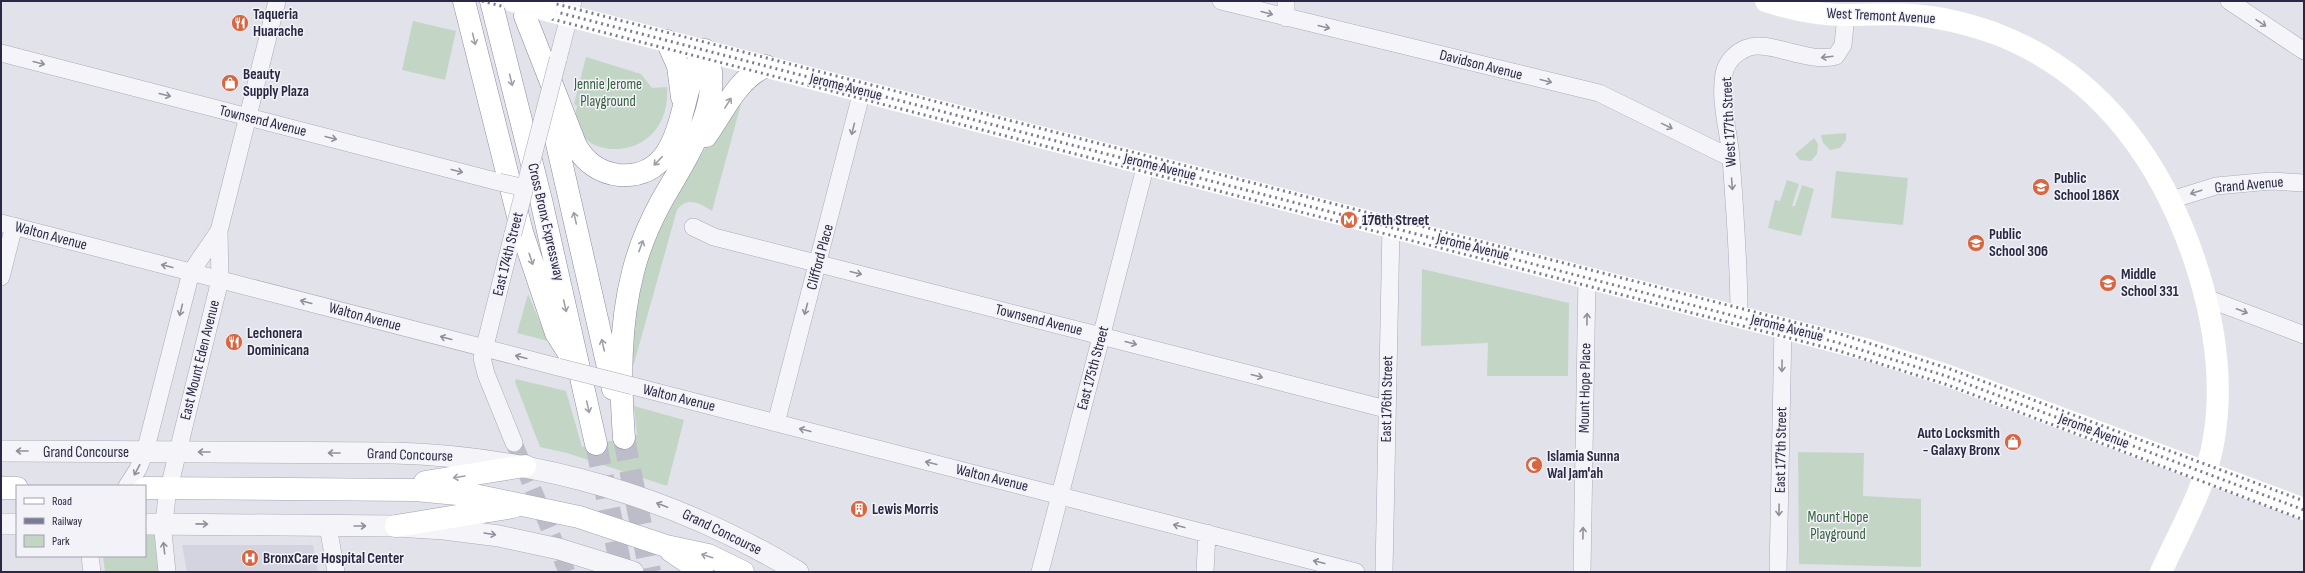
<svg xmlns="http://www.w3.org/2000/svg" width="2305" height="573" font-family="'Sofia Sans Condensed',sans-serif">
	<rect width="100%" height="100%" fill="#e2e2eb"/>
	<path fill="#d4d4e0" d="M182,545H313L318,572H187Z"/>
	<path fill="#c3d6c6" d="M413,21L456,31L445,80L402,70Z
		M586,57L641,74L652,88L667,87C672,170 562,163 577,106L574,104Z
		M740,92L744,93L712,211C700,203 687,196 677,210L633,367L628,365C631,339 632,309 639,284C658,214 704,153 740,92Z
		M1846,133V140L1840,148L1830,150L1823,143L1821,135Z
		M1814,138L1818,144L1817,154L1811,161L1800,160L1795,154Z
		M1836,171L1908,178L1903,225L1831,218Z
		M1787,180L1799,184L1792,206H1795L1802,185L1814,189L1801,236L1768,228L1775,200L1780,201Z
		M1422,269L1569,303L1568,376H1487L1488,343L1421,346Z
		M528,294L548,341L517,333Z
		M516,379L566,391L582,447L637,435L634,406L684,420L667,486L567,453L540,447L515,382Z
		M1798,452L1864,453L1863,496L1921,499V567L1799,564Z
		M145,529H155L160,572H105L103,556H145Z"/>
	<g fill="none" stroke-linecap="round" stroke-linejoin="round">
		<path stroke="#bdbdca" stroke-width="17" stroke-dasharray="17 8" stroke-linecap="butt" d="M514,443L567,572"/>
		<path stroke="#bdbdca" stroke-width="22" stroke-dasharray="22 11" stroke-linecap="butt" d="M624,438L650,572
			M596,444L622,572"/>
		<defs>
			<path id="minor" d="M1221,1L1599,93L1731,158
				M1286,1V18
				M2229,1L2304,51
				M1,53L499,182
				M558,59L573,1
				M2171,200L2216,186L2271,181L2304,183
				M1,223L558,367
				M693,227L714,237L1386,409
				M513,234L482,358L486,374L514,443
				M1,277L14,226
				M2206,298L2304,335
				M1739,316C1739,263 1735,211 1731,158C1729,132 1719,101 1724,74C1726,62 1736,52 1747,48C1769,39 1807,64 1836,56L1843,45L1846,15
				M633,386L1356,572
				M776,423L862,91
				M127,486L138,469L145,452L191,272L219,231
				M328,526L336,572
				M90,556L92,572
				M167,572L163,532L167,496L220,280L219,231L277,1
				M1040,572L1146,164
				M1205,572L1207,533
				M1384,572L1391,227
				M1582,572L1587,276
				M1778,572L1783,327"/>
			<path id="tertiary" d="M1,451L394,453C537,457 675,497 798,572
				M1,524H17
				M145,524L396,526L444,529L499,536L559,549L633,572"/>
			<path id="primary" d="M425,482L525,466
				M1,488H17
				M145,488L415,490L479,496L579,517L666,546L708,555L743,572
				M396,526L513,507
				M671,551L702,572"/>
			<path id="motorway" d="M464,1L522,232L556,333L570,355
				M491,1L541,200L596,444
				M525,16L576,146C585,162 600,173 619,175C690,180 676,87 705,50C728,99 684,161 661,202C649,224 639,248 633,272C619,326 620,383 624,438
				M667,41L678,66L682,97
				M550,113L613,389
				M706,136C724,111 736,80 766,66"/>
		</defs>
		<use href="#minor" stroke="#abaab9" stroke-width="18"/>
		<use href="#tertiary" stroke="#abaab9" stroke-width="22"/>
		<use href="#primary" stroke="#a1a1b8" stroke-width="23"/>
		<use href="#motorway" stroke="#8989a3" stroke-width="23"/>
		<use href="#minor" stroke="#f5f5f9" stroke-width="17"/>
		<use href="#tertiary" stroke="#f5f5f9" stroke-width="21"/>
		<path stroke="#fff" stroke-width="22" d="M1766,1C1793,10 1819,15 1848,15C1869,15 1891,13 1913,15C1941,17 1968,24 1994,33C2103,74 2166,167 2199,274C2215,327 2223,384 2214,438C2207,485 2180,530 2161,572
			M546,10L1868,350L1946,375L2304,509"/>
		<use href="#primary" stroke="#fff" stroke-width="22"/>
		<use href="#motorway" stroke="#fff" stroke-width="22"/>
		<path stroke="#7b7b96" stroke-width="3" stroke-dasharray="2 4" stroke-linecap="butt" d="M482,1L1836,350L1945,384L2304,520
			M514,1L1839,343L1946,376L2304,510
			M545,1L1840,334L1950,369L2304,501"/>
		<defs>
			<path id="minor-bridge" d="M499,182L525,188
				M513,234L558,59
				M558,367L633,386"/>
		</defs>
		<use href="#minor-bridge" stroke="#abaab9" stroke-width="18" stroke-linecap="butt"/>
		<use href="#minor-bridge" stroke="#f5f5f9" stroke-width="17"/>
		<path stroke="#fff" stroke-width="22" d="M513,1L546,10"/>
	</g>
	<defs><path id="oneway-shaft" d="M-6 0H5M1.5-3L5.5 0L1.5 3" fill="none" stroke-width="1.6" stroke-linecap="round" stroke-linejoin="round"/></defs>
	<g stroke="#908f9e">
		<use href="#oneway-shaft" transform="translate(1267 13) rotate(15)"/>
		<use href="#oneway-shaft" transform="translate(2261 23) rotate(34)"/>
		<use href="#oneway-shaft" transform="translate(1324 27) rotate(14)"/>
		<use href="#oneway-shaft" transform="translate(1827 57) rotate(173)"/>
		<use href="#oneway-shaft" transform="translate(39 63) rotate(14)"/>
		<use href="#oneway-shaft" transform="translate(1546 81) rotate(14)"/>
		<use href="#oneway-shaft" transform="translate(165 95) rotate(14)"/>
		<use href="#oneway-shaft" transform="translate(1667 126) rotate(26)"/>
		<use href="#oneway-shaft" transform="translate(853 129) rotate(104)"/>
		<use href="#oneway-shaft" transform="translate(331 138) rotate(14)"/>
		<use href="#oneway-shaft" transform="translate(457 171) rotate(14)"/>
		<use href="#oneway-shaft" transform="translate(1732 184) rotate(86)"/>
		<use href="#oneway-shaft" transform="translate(2196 192) rotate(162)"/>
		<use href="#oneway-shaft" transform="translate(167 266) rotate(-166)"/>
		<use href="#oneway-shaft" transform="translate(856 273) rotate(14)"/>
		<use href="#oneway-shaft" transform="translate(306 302) rotate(-165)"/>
		<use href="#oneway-shaft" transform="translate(806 309) rotate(105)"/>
		<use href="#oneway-shaft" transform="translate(181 310) rotate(104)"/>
		<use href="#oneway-shaft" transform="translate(2242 311) rotate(21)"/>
		<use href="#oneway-shaft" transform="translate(1587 319) rotate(-89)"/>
		<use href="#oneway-shaft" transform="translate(446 338) rotate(-165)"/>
		<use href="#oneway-shaft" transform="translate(1131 343) rotate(15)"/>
		<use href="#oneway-shaft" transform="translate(521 357) rotate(-165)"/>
		<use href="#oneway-shaft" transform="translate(1782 366) rotate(91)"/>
		<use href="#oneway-shaft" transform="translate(1257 376) rotate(15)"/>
		<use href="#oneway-shaft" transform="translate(805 430) rotate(-166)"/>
		<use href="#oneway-shaft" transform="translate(22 451) rotate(-180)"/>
		<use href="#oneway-shaft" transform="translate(204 452) rotate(-180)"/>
		<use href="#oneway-shaft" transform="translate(334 453) rotate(-180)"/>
		<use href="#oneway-shaft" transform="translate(931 463) rotate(-166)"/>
		<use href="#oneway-shaft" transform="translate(137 470) rotate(118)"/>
		<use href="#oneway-shaft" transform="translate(662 505) rotate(-159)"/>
		<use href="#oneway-shaft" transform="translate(1779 510) rotate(91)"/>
		<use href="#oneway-shaft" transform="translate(202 524) rotate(1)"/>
		<use href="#oneway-shaft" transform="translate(360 526)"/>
		<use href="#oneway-shaft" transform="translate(1179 526) rotate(-166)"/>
		<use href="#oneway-shaft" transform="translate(1583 533) rotate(-89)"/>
		<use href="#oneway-shaft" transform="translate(490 534) rotate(9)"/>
		<use href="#oneway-shaft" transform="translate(164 548) rotate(-97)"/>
		<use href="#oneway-shaft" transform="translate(1319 562) rotate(-166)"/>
	</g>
	<g stroke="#9f9fab">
		<use href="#oneway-shaft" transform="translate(474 39) rotate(76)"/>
		<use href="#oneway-shaft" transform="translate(511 80) rotate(76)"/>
		<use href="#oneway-shaft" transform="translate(728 103) rotate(-58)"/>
		<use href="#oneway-shaft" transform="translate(658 161) rotate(134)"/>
		<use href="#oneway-shaft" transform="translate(575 218) rotate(-103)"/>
		<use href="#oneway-shaft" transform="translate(641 246) rotate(-69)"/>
		<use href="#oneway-shaft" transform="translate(531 259) rotate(72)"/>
		<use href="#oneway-shaft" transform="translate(565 306) rotate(77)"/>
		<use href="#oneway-shaft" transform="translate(603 345) rotate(-103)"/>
		<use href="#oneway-shaft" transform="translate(588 407) rotate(77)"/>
		<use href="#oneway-shaft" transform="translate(459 477) rotate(171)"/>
		<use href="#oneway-shaft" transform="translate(707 556) rotate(-163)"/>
	</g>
	<defs>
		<symbol id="restaurant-disc" viewBox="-11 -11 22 22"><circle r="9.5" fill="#d56742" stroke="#f2f2f8"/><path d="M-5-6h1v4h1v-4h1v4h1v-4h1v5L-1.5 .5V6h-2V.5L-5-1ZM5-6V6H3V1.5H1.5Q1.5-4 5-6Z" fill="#fff"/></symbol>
		<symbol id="shop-disc" viewBox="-11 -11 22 22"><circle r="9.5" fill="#d56742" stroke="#f2f2f8"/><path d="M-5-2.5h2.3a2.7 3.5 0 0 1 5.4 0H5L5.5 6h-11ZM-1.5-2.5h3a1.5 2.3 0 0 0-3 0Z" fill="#fff"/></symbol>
		<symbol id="school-disc" viewBox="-11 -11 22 22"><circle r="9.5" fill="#d56742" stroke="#f2f2f8"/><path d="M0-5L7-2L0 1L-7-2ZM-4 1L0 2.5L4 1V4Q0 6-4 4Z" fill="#fff"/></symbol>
		<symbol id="metro-disc" viewBox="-11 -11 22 22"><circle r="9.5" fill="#d56742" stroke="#f2f2f8"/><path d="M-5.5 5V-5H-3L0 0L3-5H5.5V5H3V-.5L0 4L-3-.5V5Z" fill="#fff"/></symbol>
		<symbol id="mosque-disc" viewBox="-11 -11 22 22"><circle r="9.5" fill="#d56742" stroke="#f2f2f8"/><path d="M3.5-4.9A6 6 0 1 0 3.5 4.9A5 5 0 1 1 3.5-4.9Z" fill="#fff"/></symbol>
		<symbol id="building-disc" viewBox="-11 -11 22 22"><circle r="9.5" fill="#d56742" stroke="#f2f2f8"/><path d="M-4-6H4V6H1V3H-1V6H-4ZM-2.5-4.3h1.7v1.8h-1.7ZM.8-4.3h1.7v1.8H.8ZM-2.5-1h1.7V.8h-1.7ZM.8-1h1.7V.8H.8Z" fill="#fff"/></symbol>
		<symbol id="hospital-disc" viewBox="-11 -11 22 22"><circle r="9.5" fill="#d56742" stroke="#f2f2f8"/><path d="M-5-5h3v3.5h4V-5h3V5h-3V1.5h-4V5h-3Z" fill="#fff"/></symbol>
	</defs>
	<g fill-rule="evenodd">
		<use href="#restaurant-disc" x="230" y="13" width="20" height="20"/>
		<use href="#shop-disc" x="220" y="73" width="20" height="20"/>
		<use href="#school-disc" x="2031" y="177" width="20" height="20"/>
		<use href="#metro-disc" x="1339" y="210" width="20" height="20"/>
		<use href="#school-disc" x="1966" y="233" width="20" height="20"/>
		<use href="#school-disc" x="2098" y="273" width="20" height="20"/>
		<use href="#restaurant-disc" x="224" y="332" width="20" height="20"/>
		<use href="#shop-disc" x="2003" y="432" width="20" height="20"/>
		<use href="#mosque-disc" x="1524" y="455" width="20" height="20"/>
		<use href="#building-disc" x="849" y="499" width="20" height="20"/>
		<use href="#hospital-disc" x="240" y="548" width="20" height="20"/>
	</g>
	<g text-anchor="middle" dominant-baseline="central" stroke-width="3" stroke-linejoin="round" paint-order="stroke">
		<g font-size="15" font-weight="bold" fill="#2a2944" stroke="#f2f2f8" text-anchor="start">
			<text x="253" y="14">Taqueria<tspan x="253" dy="17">Huarache</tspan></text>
			<text x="243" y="74">Beauty<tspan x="243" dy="17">Supply Plaza</tspan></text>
			<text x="2054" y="178">Public<tspan x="2054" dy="17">School 186X</tspan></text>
			<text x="1362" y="220">176th Street</text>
			<text x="1989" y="234">Public<tspan x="1989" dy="17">School 306</tspan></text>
			<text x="2121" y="274">Middle<tspan x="2121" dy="17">School 331</tspan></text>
			<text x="247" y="333">Lechonera<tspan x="247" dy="17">Dominicana</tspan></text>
			<text x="2000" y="433" text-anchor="end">Auto Locksmith<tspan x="2000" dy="17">- Galaxy Bronx</tspan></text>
			<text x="1547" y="456">Islamia Sunna<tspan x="1547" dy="17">Wal Jam'ah</tspan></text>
			<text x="872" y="509">Lewis Morris</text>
			<text x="263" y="558">BronxCare Hospital Center</text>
		</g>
		<g font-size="15" fill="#2a2944" stroke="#f2f2f8">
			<text transform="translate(1881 16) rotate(3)">West Tremont Avenue</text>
			<text transform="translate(1481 65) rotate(14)">Davidson Avenue</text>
			<text transform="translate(846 87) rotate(14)">Jerome Avenue</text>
			<text transform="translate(263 121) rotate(14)">Townsend Avenue</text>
			<text transform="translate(1729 122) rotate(-93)">West 177th Street</text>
			<text transform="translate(1160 167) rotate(14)">Jerome Avenue</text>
			<text transform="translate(2249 185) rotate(-5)">Grand Avenue</text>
			<text transform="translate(546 222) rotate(77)">Cross Bronx Expressway</text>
			<text transform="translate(51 236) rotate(15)">Walton Avenue</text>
			<text transform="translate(1473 247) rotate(14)">Jerome Avenue</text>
			<text transform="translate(508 254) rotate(-76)">East 174th Street</text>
			<text transform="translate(820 257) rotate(-75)">Clifford Place</text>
			<text transform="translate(365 317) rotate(15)">Walton Avenue</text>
			<text transform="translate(1039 320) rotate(14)">Townsend Avenue</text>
			<text transform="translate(1787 328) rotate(14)">Jerome Avenue</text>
			<text transform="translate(200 360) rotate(-76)">East Mount Eden Avenue</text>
			<text transform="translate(1093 368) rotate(-75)">East 175th Street</text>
			<text transform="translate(1585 388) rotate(-89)">Mount Hope Place</text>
			<text transform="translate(679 398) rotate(14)">Walton Avenue</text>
			<text transform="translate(1387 399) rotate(-89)">East 176th Street</text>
			<text transform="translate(2094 431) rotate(21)">Jerome Avenue</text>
			<text transform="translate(1781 450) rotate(-89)">East 177th Street</text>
			<text x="86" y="452">Grand Concourse</text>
			<text transform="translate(410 455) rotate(2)">Grand Concourse</text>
			<text transform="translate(992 478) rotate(14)">Walton Avenue</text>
			<text transform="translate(722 532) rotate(26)">Grand Concourse</text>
		</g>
		<g font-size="15" fill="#36613f" stroke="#f2f2f8">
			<text x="608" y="84">Jennie Jerome<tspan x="608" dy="17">Playground</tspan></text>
			<text x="1838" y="517">Mount Hope<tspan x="1838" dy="17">Playground</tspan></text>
		</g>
	</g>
	<rect width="2305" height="573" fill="none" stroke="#2a2944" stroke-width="4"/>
	<rect x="16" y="485" width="130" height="72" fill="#f2f2f8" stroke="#a2a2b0"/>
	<rect x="24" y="498" width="20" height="6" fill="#ffffff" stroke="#a2a2b0"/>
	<text x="52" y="505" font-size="12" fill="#2a2944">Road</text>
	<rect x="24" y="518" width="20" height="6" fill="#7b7b96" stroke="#a2a2b0"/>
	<text x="52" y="525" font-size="12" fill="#2a2944">Railway</text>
	<rect x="24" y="535" width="20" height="12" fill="#c3d6c6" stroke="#a2a2b0"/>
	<text x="52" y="545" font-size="12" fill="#2a2944">Park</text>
</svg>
